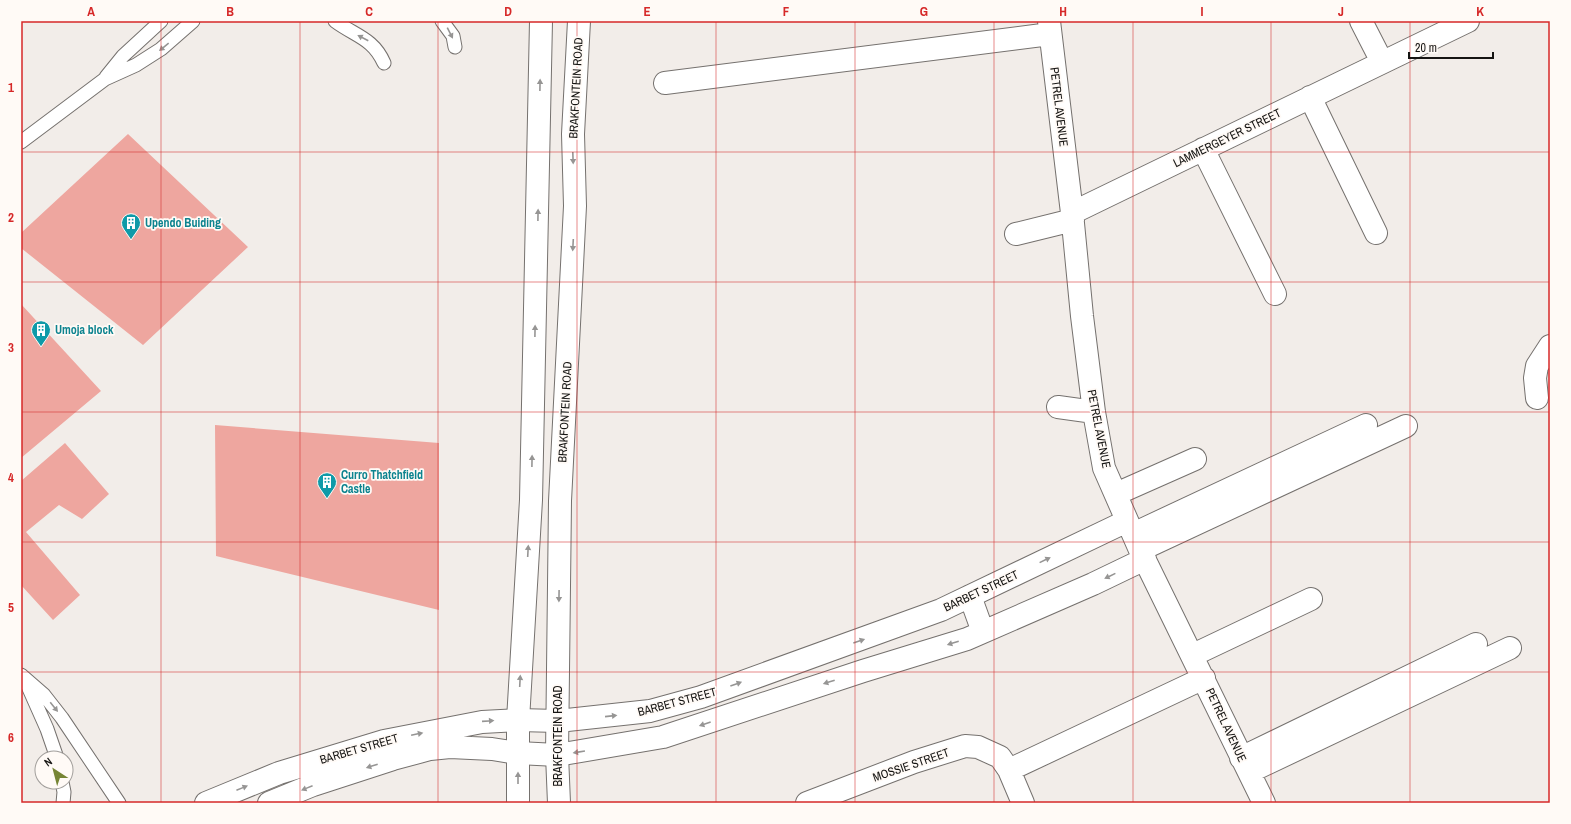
<svg xmlns="http://www.w3.org/2000/svg" width="1571" height="824" font-family="'Archivo Narrow',sans-serif">
	<rect width="100%" height="100%" fill="#f2ede9"/>
	<path fill="#eea69f" d="M128,134L248,247L143,345L21,248V233Z
		M21,304L101,391L21,458Z
		M215,425L439,443V610L216,556Z
		M65,443L109,494L82,519L59,505L26,532L80,595L53,620L21,585V481Z"/>
	<g fill="none" stroke-linecap="round" stroke-linejoin="round">
		<defs>
			<path id="lane" d="M335,21C355,36 373,38 384,63
				M442,21L453,36L455,47
				M106,77L123,56L161,21
				M21,142L105,79L136,65L161,49L193,21
				M21,675L44,695L62,718L119,803
				M27,684L47,729L57,758
				M62,782L64,792L63,803"/>
			<path id="street" d="M1049,21L1072,213L1082,316L1094,412L1104,468L1140,550L1264,803
				M1361,21L1382,62
				M665,83L1050,34
				M1310,97L1376,233
				M1203,149L1275,294
				M1072,213L1468,21
				M1016,234L1073,220
				M1537,398L1535,378L1537,366L1550,346
				M1058,407L1094,412
				M1116,494L1195,459
				M1133,534L1366,425
				M1140,550L1406,426
				M970,596L983,632
				M1193,655L1311,599
				M1241,758L1476,644
				M1009,770L1204,678
				M1249,772L1510,648
				M206,803L279,773L384,741L482,722L518,720L558,721L650,711L701,697L941,610L1127,521
				M269,803L313,785L393,759L430,749L450,747L492,749L518,753L557,755L663,737L863,671L967,639L1093,584L1145,559
				M807,803L914,762L965,746L978,747L1000,757L1009,770L1023,803"/>
			<path id="secondary" d="M518,803V720L531,500L541,21
				M559,803L557,755L560,501L575,206L573,134L579,21"/>
		</defs>
		<use href="#lane" stroke="#75716e" stroke-width="15"/>
		<use href="#street" stroke="#75716e" stroke-width="24"/>
		<use href="#secondary" stroke="#75716e" stroke-width="24"/>
		<use href="#lane" stroke="#fff" stroke-width="13"/>
		<use href="#street" stroke="#fff" stroke-width="22"/>
		<use href="#secondary" stroke="#fff" stroke-width="22"/>
	</g>
	<defs><path id="oneway-solid" d="M-6-.8H1V-3.2L6.5 0L1 3.2V.8H-6Z"/></defs>
	<g fill="#969594">
		<use href="#oneway-solid" transform="translate(450 33) rotate(63)"/>
		<use href="#oneway-solid" transform="translate(363 38) rotate(-152)"/>
		<use href="#oneway-solid" transform="translate(164 47) rotate(141)"/>
		<use href="#oneway-solid" transform="translate(540 85) rotate(-89)"/>
		<use href="#oneway-solid" transform="translate(573 158) rotate(88)"/>
		<use href="#oneway-solid" transform="translate(538 215) rotate(-89)"/>
		<use href="#oneway-solid" transform="translate(573 245) rotate(93)"/>
		<use href="#oneway-solid" transform="translate(535 331) rotate(-89)"/>
		<use href="#oneway-solid" transform="translate(532 461) rotate(-89)"/>
		<use href="#oneway-solid" transform="translate(528 551) rotate(-87)"/>
		<use href="#oneway-solid" transform="translate(1045 560) rotate(-26)"/>
		<use href="#oneway-solid" transform="translate(1110 576) rotate(154)"/>
		<use href="#oneway-solid" transform="translate(559 596) rotate(91)"/>
		<use href="#oneway-solid" transform="translate(859 641) rotate(-19)"/>
		<use href="#oneway-solid" transform="translate(953 643) rotate(163)"/>
		<use href="#oneway-solid" transform="translate(520 681) rotate(-87)"/>
		<use href="#oneway-solid" transform="translate(829 682) rotate(162)"/>
		<use href="#oneway-solid" transform="translate(736 684) rotate(-20)"/>
		<use href="#oneway-solid" transform="translate(54 707) rotate(51)"/>
		<use href="#oneway-solid" transform="translate(611 716) rotate(-6)"/>
		<use href="#oneway-solid" transform="translate(488 721) rotate(-4)"/>
		<use href="#oneway-solid" transform="translate(705 724) rotate(161)"/>
		<use href="#oneway-solid" transform="translate(417 734) rotate(-12)"/>
		<use href="#oneway-solid" transform="translate(579 752) rotate(171)"/>
		<use href="#oneway-solid" transform="translate(372 766) rotate(162)"/>
		<use href="#oneway-solid" transform="translate(518 778) rotate(-90)"/>
		<use href="#oneway-solid" transform="translate(242 788) rotate(-22)"/>
		<use href="#oneway-solid" transform="translate(307 788) rotate(158)"/>
	</g>
	<path fill="none" stroke="#d62828" stroke-width="1" stroke-opacity="0.55" d="M161,21V803M300,21V803M438,21V803M577,21V803M716,21V803M855,21V803M994,21V803M1133,21V803M1271,21V803M1410,21V803M21,152H1550M21,282H1550M21,412H1550M21,542H1550M21,672H1550"/>
	<defs>
		<symbol id="building-pin" viewBox="-11 -11 22 30"><path d="M0 17L-7.5 6A9.5 9.5 0 1 1 7.5 6Z" fill="#0f9aa8" stroke="#fffaf6"/><path d="M-4-6H4V6H1V3H-1V6H-4ZM-2.5-4.3h1.7v1.8h-1.7ZM.8-4.3h1.7v1.8H.8ZM-2.5-1h1.7V.8h-1.7ZM.8-1h1.7V.8H.8Z" fill="#fff"/></symbol>
	</defs>
	<g fill-rule="evenodd">
		<use href="#building-pin" x="120" y="212" width="22" height="30"/>
		<use href="#building-pin" x="30" y="319" width="22" height="30"/>
		<use href="#building-pin" x="316" y="471" width="22" height="30"/>
	</g>
	<g text-anchor="middle" dominant-baseline="central" stroke-width="3.5" stroke-linejoin="round" paint-order="stroke">
		<g font-size="12" fill="#151412" stroke="#fffaf6">
			<text transform="translate(576 88) rotate(-87)">BRAKFONTEIN ROAD</text>
			<text transform="translate(1059 107) rotate(83)">PETREL AVENUE</text>
			<text transform="translate(1227 138) rotate(-26)">LAMMERGEYER STREET</text>
			<text transform="translate(565 412) rotate(-87)">BRAKFONTEIN ROAD</text>
			<text transform="translate(1099 429) rotate(79)">PETREL AVENUE</text>
			<text transform="translate(981 591) rotate(-25)">BARBET STREET</text>
			<text transform="translate(677 702) rotate(-15)">BARBET STREET</text>
			<text transform="translate(1226 725) rotate(65)">PETREL AVENUE</text>
			<text transform="translate(558 736) rotate(-90)">BRAKFONTEIN ROAD</text>
			<text transform="translate(359 749) rotate(-16)">BARBET STREET</text>
			<text transform="translate(911 765) rotate(-19)">MOSSIE STREET</text>
		</g>
		<g font-size="12" font-weight="bold" fill="#0d838f" stroke="#fffaf6" text-anchor="start">
			<text x="145" y="223">Upendo Buiding</text>
			<text x="55" y="330">Umoja block</text>
			<text x="341" y="475">Curro Thatchfield<tspan x="341" dy="14">Castle</tspan></text>
		</g>
	</g>
	<rect width="1571" height="824" fill="none" stroke="#fffaf6" stroke-width="44"/>
	<g transform="translate(54 770) rotate(324)"><circle r="19" fill="#fffaf6" stroke="#a19e9b"/>
	<path d="M0-3L7 15L0 10L-7 15Z" fill="#768534"/>
	<text y="-6" font-size="11" font-weight="bold" text-anchor="middle" fill="#151412">N</text>
	</g>
	<path d="M1409 52v6h84v-6" fill="none" stroke="#151412" stroke-width="2"/>
	<text x="1415" y="52" font-size="12" fill="#151412" stroke="#fffaf6" stroke-width="3" paint-order="stroke">20 m</text>
	<rect x="22" y="22" width="1527" height="780" fill="none" stroke="#d62828" stroke-width="1.5"/>
	<g font-size="13" text-anchor="middle" font-weight="bold" fill="#d62828">
		<text x="91" y="16">A</text>
		<text x="230" y="16">B</text>
		<text x="369" y="16">C</text>
		<text x="508" y="16">D</text>
		<text x="647" y="16">E</text>
		<text x="786" y="16">F</text>
		<text x="924" y="16">G</text>
		<text x="1063" y="16">H</text>
		<text x="1202" y="16">I</text>
		<text x="1341" y="16">J</text>
		<text x="1480" y="16">K</text>
		<text x="11" y="92">1</text>
		<text x="11" y="222">2</text>
		<text x="11" y="352">3</text>
		<text x="11" y="482">4</text>
		<text x="11" y="612">5</text>
		<text x="11" y="742">6</text>
	</g>
</svg>
